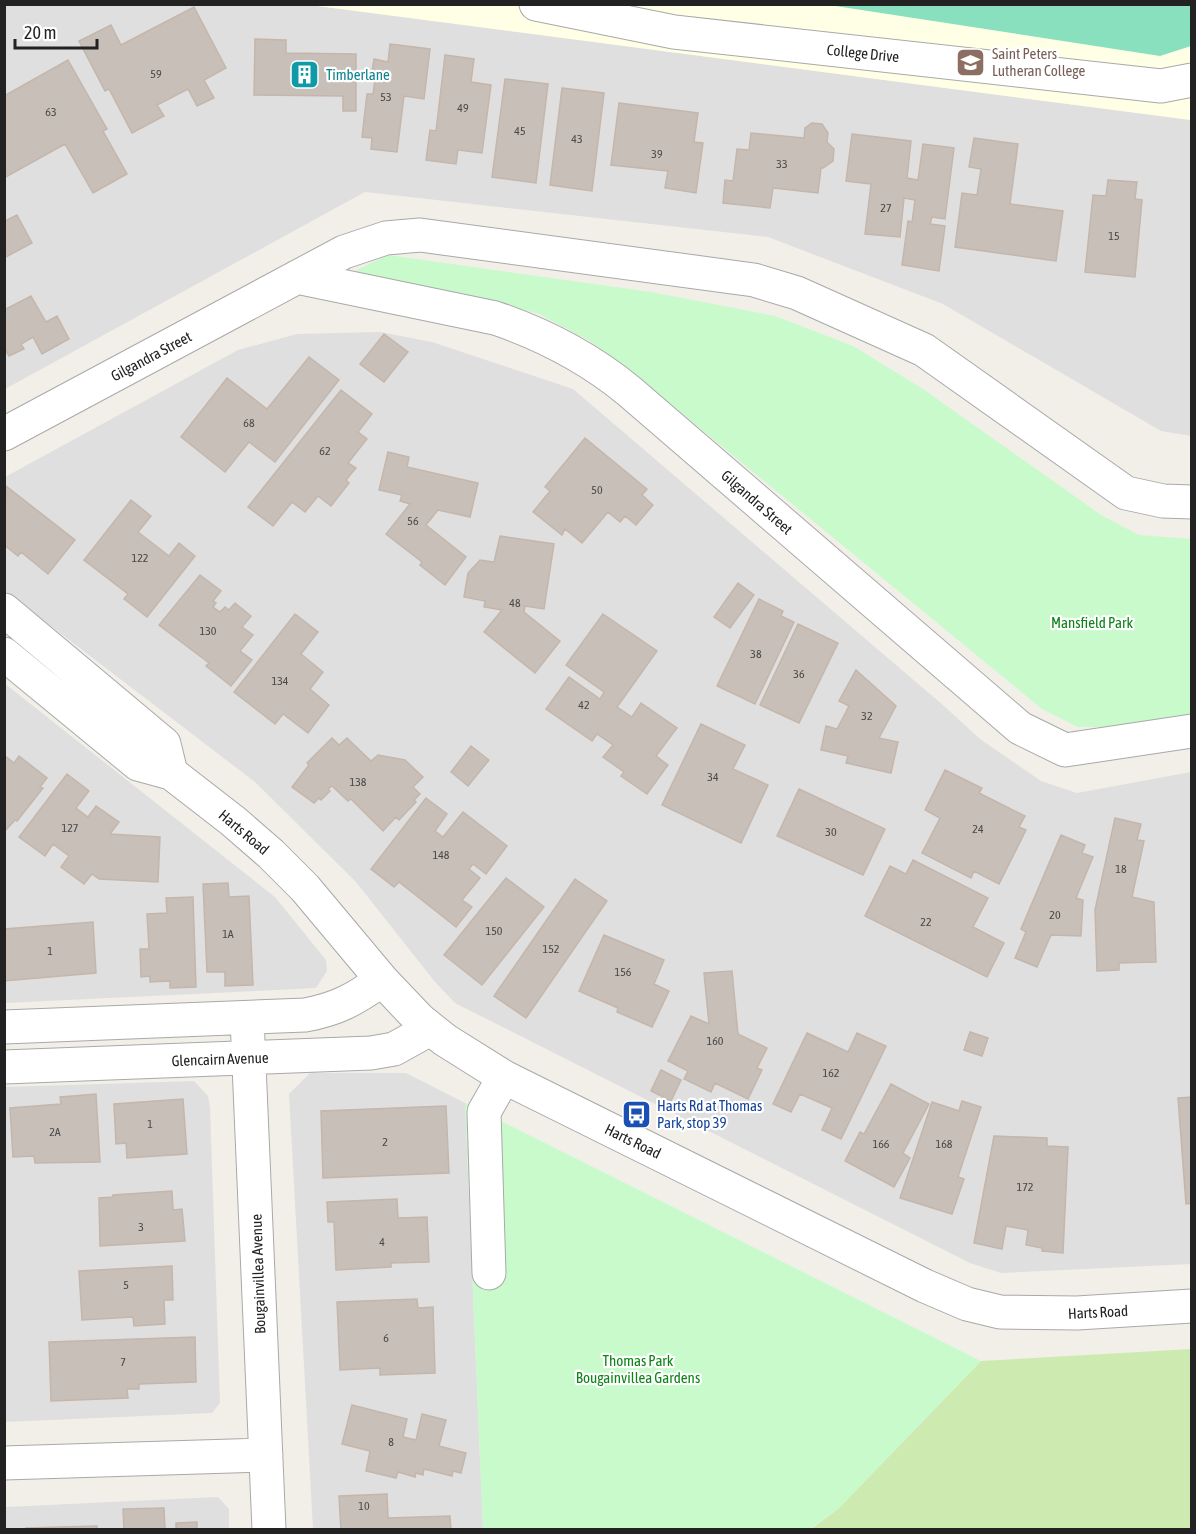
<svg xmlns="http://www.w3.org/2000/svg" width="1196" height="1534" font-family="'Asap Condensed',sans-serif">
	<rect width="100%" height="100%" fill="#f2efe9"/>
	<path fill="#e0dfdf" d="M5,5H310L1191,120V436L1161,431L943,304L768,237L365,192L5,389Z
		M380,332L432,342L573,389L944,706L980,739L1041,781L1077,793L1191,772V1264L1001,1273L970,1263L455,1003L435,982L356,882L255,782L5,591V477L238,350L297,334Z
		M4,683L275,897L326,960L327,971L316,988L5,1003Z
		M310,1073H406L465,1103L483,1529H313L289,1094Z
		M194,1081L208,1096L210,1108L220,1403L212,1413L5,1422L4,1087Z
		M218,1497L229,1509V1529L5,1530V1507Z"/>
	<path fill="#ffffe5" d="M310,5H1191V120Z"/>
	<path fill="#cdebb0" d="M1191,1349V1529L810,1530L838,1509L981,1361Z"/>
	<path fill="#c8facc" d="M388,255L651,292L775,316L853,346L923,389L1101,515L1139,535L1191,539V716L1124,727H1078L1042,709L658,394L590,341L537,313L420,285L349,274Z
		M465,1103L981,1361L838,1509L810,1529H483Z"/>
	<path fill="#88e0be" d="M829,5H1191V46L1160,56Z"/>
	<path fill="#c7bfb8" stroke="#c4b6ab" stroke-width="1.5" d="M194,7L226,68L204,80L214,98L197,106L188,89L157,105L164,116L132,133L109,89L105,91L79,41L111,25L121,45Z
		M255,39L286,40V53L356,54V111H343V96L254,95Z
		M390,44L430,49L424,99L404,96L397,152L371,149L372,138L362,137L367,94H373L375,78H371L374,59L388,62Z
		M445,55L474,59L471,82L491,85L482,153L458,150L456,164L426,160L430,130L436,131Z
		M68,60L107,129L103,131L127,174L93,193L65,144L4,178V96Z
		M505,79L548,84L536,183L492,177Z
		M562,88L604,93L592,191L550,185Z
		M619,103L698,113L694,142L703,143L696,193L665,188L668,171L611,165Z
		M812,123L822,124L828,133L827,142L834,149L833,161L823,168H821L818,193L773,188L770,208L723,203L725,180L733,181L737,149L749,150L751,133L804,138L805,128Z
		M852,134L911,141L907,178L918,180L923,144L954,148L945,219L932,217L930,224L945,226L939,271L902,265L908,221L912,222L915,200L904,198L900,237L865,234L871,184L846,181Z
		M974,138L1018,144L1010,204L1063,211L1056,261L955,247L962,193L977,195L981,169L969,167Z
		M1108,180L1137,182L1135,199L1142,200L1135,277L1085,272L1093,195L1106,196Z
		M17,215L32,243L4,258V219L5,221Z
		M31,296L46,322L57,316L69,339L42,354L33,337L21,344L24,349L9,356L6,351L4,352V310Z
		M384,334L408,352L384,382L360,364Z
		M309,357L339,380L275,462L249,442L225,472L181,437L227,378L267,409Z
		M341,390L372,414L358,432L367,439L348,463L356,468L346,480L349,483L331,506L318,496L305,512L292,502L273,526L248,507Z
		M585,438L647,489L642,495L653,505L636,525L625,516L620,522L608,512L582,543L565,529L562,535L533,512L550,491L545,487Z
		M388,452L409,457L407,467L478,483L470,517L438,510L426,525L466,557L445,585L420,565L422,562L386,534L410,504L400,501L402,495L379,490Z
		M6,486L75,540L48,574L21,552L18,556L4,545Z
		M131,500L151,516L138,532L169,556L179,543L195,556L147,617L124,599L128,594L84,560Z
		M500,536L554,544L544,609L525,606L524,612L560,641L535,673L484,632L502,610L484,607L485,601L464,597L468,573L480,560L494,562Z
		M200,575L221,591L213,601L216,603L213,607L220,612L225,607L229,610L235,603L251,616L242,627L253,635L240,651L252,660L231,686L206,666L209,663L159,625Z
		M738,583L754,595L730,628L714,617Z
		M759,599L783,611L781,616L794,622L755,704L717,686Z
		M295,614L318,632L301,654L323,672L310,689L329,705L308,733L283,714L275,724L234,692Z
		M603,614L657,651L617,707L632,717L641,703L677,728L656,756L668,765L647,794L621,776L624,772L603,757L613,745L597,734L592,741L546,709L569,677L600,699L604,692L566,665Z
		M798,624L838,643L799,723L760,705Z
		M856,670L896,706L879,738L898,742L891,773L846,763L848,756L821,750L826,726L837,729L849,706L839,701Z
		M701,724L745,745L733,769L768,785L741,843L662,805Z
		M332,738L339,745L347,738L371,761L378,755L405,760L423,777L413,787L420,794L414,800L416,802L399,820L396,817L383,831L351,799L348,801L332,786L328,789L330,791L321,800L319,798L314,803L292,787L309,765L307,763Z
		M471,746L489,760L468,786L451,772Z
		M4,755L14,763L19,756L47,778L40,787L43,788L17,821L15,820L4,832Z
		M945,770L982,788L979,793L1025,816L1019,827L1026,830L999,884L974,871L971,878L922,853L940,818L925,810Z
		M67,774L89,791L76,808L88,817L96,806L119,822L110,834L160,837L158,882L99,879L92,874L84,884L61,867L69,856L53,844L45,856L19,837Z
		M799,789L885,829L863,875L777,836Z
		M426,798L447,814L435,831L443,837L463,812L507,846L486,874L473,864L469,869L480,878L462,900L472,907L456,927L399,882L394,887L371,869Z
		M1115,818L1141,824L1137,840L1144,841L1132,897L1154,902L1156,962L1119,963V970L1097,971L1095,910Z
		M1061,835L1085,845L1082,853L1093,857L1076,898L1083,900L1081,936L1051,935L1037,967L1015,958L1026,932L1021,929Z
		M913,860L988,898L973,927L1004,943L987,977L865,916L890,866L906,874Z
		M506,878L544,907L482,985L444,955Z
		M575,879L607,901L526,1018L494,996Z
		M228,883L229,897L249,896L253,985L225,986V972H207L203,884Z
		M193,897L196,987L170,988V981L150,982V976L141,977L140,949H149L147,914L167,913L166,898Z
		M93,922L96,973L4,981V929Z
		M604,935L664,960L654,984L669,991L652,1027L617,1012L618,1008L579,991Z
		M732,971L738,1034L767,1048L757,1068L762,1070L748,1099L715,1083L711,1092L684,1079L688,1071L668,1061L691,1016L709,1024L704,973Z
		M970,1032L988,1038L982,1056L964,1050Z
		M807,1033L848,1052L857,1033L886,1046L841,1139L822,1130L832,1108L800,1094L791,1112L773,1104Z
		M661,1070L681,1080L671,1101L651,1091Z
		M891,1084L929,1104L903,1153L910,1158L894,1187L845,1161L860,1132L864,1134Z
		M96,1094L100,1162L35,1163L34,1156L13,1157L10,1108L61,1104L60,1097Z
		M1192,1097V1203L1186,1204L1178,1098Z
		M183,1099L187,1154L127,1158L126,1143L116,1144L114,1104Z
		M962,1101L981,1107L958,1177L964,1179L952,1214L900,1198L932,1102L959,1111Z
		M446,1106L449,1173L323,1178L321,1111Z
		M994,1136L1047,1138V1146L1068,1147L1063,1253L1042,1251V1248L1026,1245L1028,1230L1006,1226L1002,1249L974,1243Z
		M172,1191L173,1210L182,1209L185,1241L100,1246L99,1198L113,1197V1195Z
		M397,1199L398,1218L427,1217L429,1262L391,1263V1267L336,1270L334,1222H328L327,1202Z
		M172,1266L173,1300H164L165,1324L134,1326L133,1317L82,1320L79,1271Z
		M417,1299L418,1308L433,1307L435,1373L380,1375V1368L340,1370L337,1302Z
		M195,1337L196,1382L139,1384V1389H127L128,1398L51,1401L49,1342Z
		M352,1405L407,1419L403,1437L416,1440L422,1414L446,1420L439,1446L466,1453L461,1473L453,1471L452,1476L424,1469L423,1475L416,1473L415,1477L398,1472L396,1478L366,1471L370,1451L342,1444Z
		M387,1494L388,1518L450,1516L451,1530H341L339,1496Z
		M164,1508L165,1530H124L123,1509Z
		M197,1522V1529L203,1530H176V1523Z
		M97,1526V1530H26V1528Z"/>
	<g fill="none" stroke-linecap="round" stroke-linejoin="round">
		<defs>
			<path id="minor" d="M536,4L674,32L1161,86L1192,80
				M297,277L495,318C542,334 590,359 629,391L1020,728L1065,750L1192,731
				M4,434L344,252L386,238L420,235L754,280L797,293L924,350L1126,493L1163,501L1192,502
				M4,610L164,744L171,773
				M4,654L138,764L171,773L233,821L271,854L305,888L382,980L420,1020L445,1040L504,1077L925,1286L967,1304L1000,1312L1077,1313L1192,1306
				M247,1018L269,1530
				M4,1027L305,1015C338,1009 355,999 382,980
				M4,1067L371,1053L394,1049L430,1029
				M489,1273L484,1112L504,1077
				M4,1463L266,1455"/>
		</defs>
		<use href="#minor" stroke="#a9a9a9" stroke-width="35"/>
		<use href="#minor" stroke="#fff" stroke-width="33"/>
	</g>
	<defs>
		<symbol id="school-square" viewBox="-11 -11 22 22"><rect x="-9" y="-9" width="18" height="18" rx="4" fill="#8d6e63" stroke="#fff"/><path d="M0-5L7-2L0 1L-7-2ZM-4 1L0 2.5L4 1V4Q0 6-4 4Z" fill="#fff"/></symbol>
		<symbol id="building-square" viewBox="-11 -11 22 22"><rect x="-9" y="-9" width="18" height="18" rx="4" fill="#0f9aa8" stroke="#fff"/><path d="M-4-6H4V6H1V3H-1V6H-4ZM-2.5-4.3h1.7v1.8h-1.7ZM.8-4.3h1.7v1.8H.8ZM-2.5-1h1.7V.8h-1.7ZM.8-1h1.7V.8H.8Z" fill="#fff"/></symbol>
		<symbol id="bus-square" viewBox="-11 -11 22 22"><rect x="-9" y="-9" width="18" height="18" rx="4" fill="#1a4fb4" stroke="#fff"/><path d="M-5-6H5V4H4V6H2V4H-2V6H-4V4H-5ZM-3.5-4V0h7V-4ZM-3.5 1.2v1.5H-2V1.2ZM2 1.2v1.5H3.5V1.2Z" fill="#fff"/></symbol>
	</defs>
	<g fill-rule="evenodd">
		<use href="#school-square" x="954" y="46" width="33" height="33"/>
		<use href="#building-square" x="288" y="58" width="33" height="33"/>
		<use href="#bus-square" x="620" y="1098" width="33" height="33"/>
	</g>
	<g text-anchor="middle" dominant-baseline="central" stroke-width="4.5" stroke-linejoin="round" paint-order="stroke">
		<g font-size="12" fill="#4b4948">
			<text x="156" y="74">59</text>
			<text x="386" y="97">53</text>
			<text x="463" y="108">49</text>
			<text x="51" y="112">63</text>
			<text x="520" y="131">45</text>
			<text x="577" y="139">43</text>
			<text x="657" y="154">39</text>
			<text x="782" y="164">33</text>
			<text x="886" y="208">27</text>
			<text x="1114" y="236">15</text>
			<text x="249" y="423">68</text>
			<text x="325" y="451">62</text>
			<text x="597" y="490">50</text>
			<text x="413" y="521">56</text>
			<text x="140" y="558">122</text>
			<text x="515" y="603">48</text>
			<text x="208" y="631">130</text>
			<text x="756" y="654">38</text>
			<text x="799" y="674">36</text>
			<text x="280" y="681">134</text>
			<text x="584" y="705">42</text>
			<text x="867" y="716">32</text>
			<text x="713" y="777">34</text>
			<text x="358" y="782">138</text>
			<text x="70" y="828">127</text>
			<text x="978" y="829">24</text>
			<text x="831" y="832">30</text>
			<text x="441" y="855">148</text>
			<text x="1121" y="869">18</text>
			<text x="1055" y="915">20</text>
			<text x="926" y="922">22</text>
			<text x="494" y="931">150</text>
			<text x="228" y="934">1A</text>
			<text x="551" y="949">152</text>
			<text x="50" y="951">1</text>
			<text x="623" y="972">156</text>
			<text x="715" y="1041">160</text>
			<text x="831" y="1073">162</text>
			<text x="150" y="1124">1</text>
			<text x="55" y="1132">2A</text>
			<text x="385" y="1142">2</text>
			<text x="881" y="1144">166</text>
			<text x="944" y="1144">168</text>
			<text x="1025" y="1187">172</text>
			<text x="141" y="1227">3</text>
			<text x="382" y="1242">4</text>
			<text x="126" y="1285">5</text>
			<text x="386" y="1338">6</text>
			<text x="123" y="1362">7</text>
			<text x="391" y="1442">8</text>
			<text x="364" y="1506">10</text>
		</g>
		<g font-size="15" fill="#222" stroke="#fff">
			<text transform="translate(863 53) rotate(6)">College Drive</text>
			<text transform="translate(151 356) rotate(-28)">Gilgandra Street</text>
			<text transform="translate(757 502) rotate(41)">Gilgandra Street</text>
			<text transform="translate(244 832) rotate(40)">Harts Road</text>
			<text transform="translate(220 1059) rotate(-2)">Glencairn Avenue</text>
			<text transform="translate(633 1141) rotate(26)">Harts Road</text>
			<text transform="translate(258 1274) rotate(-92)">Bougainvillea Avenue</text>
			<text transform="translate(1098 1312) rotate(-3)">Harts Road</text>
		</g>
		<g font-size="15" fill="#785e54" stroke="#fff" text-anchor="start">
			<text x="992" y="53">Saint Peters<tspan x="992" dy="17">Lutheran College</tspan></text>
		</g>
		<g font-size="15" fill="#0d838f" stroke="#fff" text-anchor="start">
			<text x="326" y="74">Timberlane</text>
		</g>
		<g font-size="15" fill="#0c8416" stroke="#fff">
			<text x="1092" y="622">Mansfield Park</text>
			<text x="638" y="1360">Thomas Park<tspan x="638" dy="17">Bougainvillea Gardens</tspan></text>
		</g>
		<g font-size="15" fill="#164399" stroke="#fff" text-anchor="start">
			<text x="657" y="1105">Harts Rd at Thomas<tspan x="657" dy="17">Park, stop 39</tspan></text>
		</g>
	</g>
	<rect width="1196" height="1534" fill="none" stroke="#222222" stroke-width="12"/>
	<path d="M15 39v9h82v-9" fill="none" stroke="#222222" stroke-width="3"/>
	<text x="24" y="39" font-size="18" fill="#222222" stroke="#ffffff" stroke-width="4.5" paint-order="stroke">20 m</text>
</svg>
